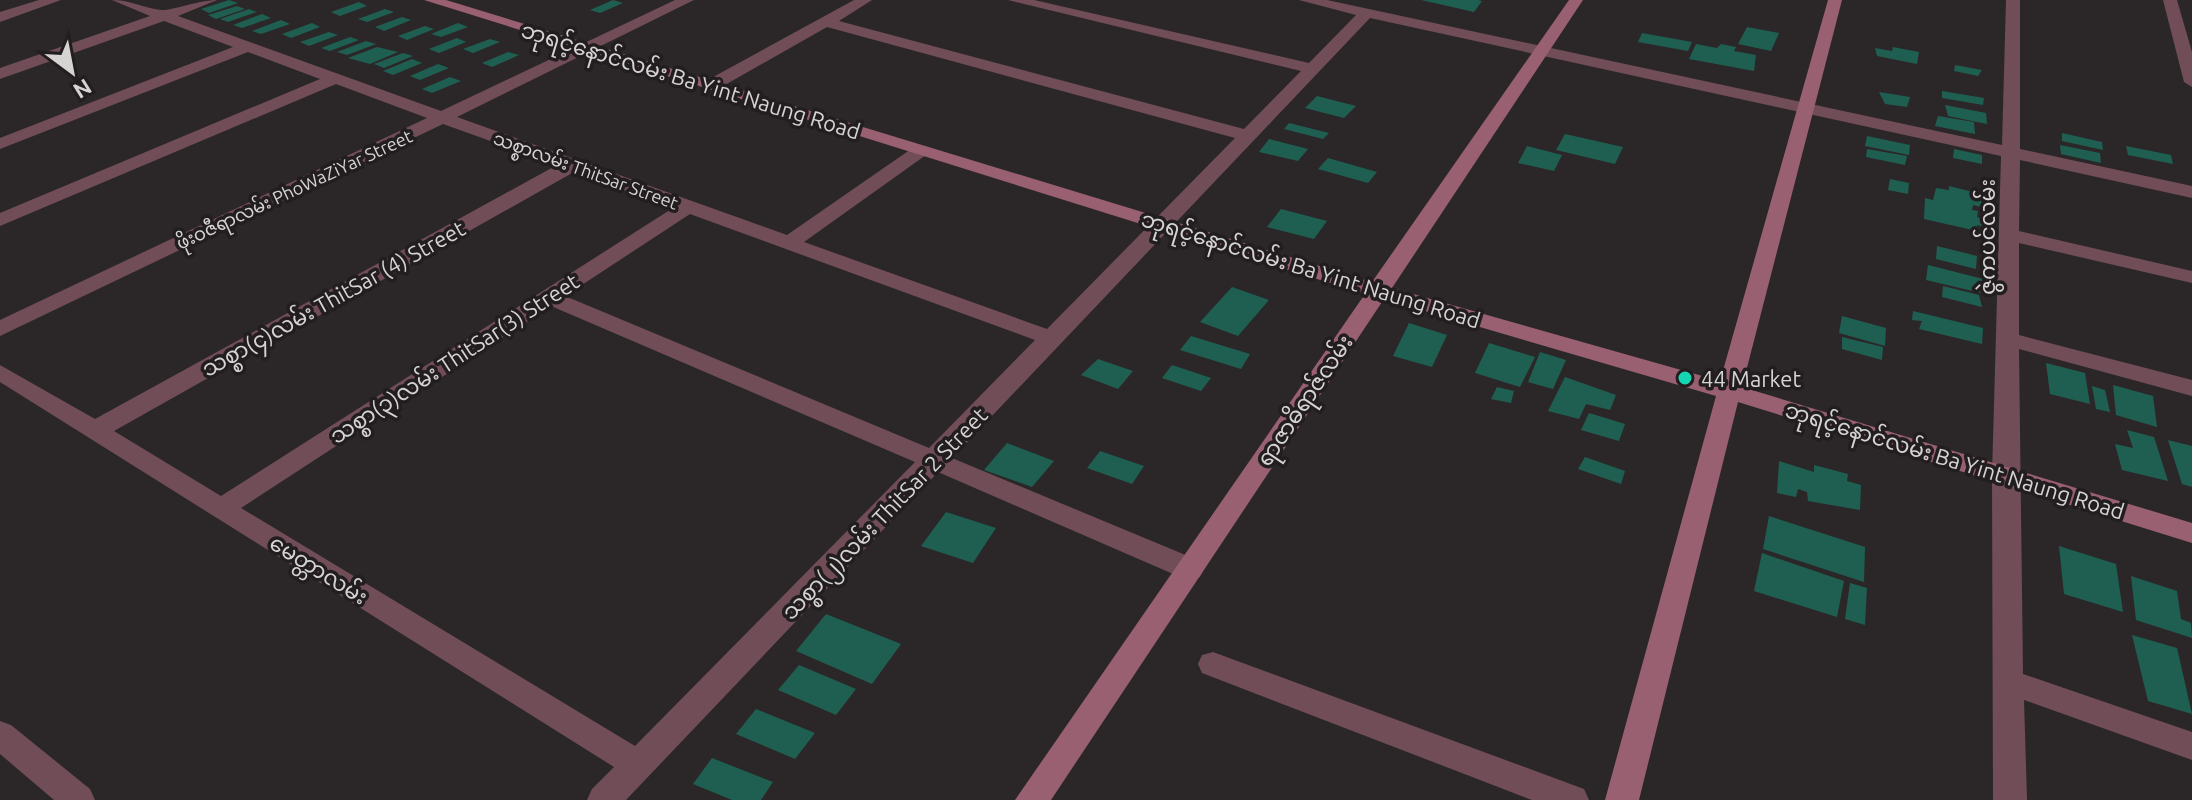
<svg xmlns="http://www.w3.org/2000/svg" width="2192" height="800" font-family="Ubuntu,'Noto Sans Myanmar',sans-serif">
	<rect width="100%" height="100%" fill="#2b2728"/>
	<path fill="#1f5f51" d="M229,0L238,3L209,13L201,9Z
		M613,0L623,3L600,13L590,10Z
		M1421,0H1478L1482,1L1474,12Z
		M359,2L367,6L340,16L331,12Z
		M237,6L245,9L216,19L208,15Z
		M249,9L257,12L228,22L220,19Z
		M385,9L394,12L367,22L358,19Z
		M262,14L271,18L242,28L233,25Z
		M402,17L411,20L384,31L375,27Z
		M281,20L290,24L261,34L252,31Z
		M312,23L320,27L291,38L282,34Z
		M458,23L468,27L441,37L431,34Z
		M425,26L434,29L407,40L398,36Z
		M1747,27L1779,33L1771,51L1738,44Z
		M329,32L338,35L309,46L300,42Z
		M1642,33L1692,42L1688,51L1638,42Z
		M350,37L359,40L330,51L321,48Z
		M457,38L466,42L439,53L429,49Z
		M490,39L500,42L473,53L463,49Z
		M366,41L376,44L347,55L337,52Z
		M1696,44L1717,48L1721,44L1736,47L1734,51L1756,55L1754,71L1689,59Z
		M377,47L398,52L370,64L348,58Z
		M1893,47L1919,52L1917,64L1877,56L1875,48L1892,51Z
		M508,52L519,55L492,67L482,63Z
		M403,53L413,56L384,68L374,64Z
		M412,59L422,63L393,75L383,71Z
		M438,64L449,68L420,80L410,76Z
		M1955,65L1982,70L1978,76L1954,71Z
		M450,77L461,81L432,93L422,89Z
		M1942,91L1984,98L1983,105L1942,98Z
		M1879,92L1910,97L1907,107L1885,104Z
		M1317,96L1356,106L1344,118L1305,108Z
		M1945,105L1986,113L1987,124L1948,116Z
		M1938,116L1974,122L1975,134L1935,126Z
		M1289,123L1329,133L1323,139L1284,129Z
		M2062,133L2102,142L2103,150L2062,141Z
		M1565,134L1623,147L1615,164L1556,150Z
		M1867,136L1910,145L1909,155L1865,146Z
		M1269,139L1308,149L1298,161L1259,152Z
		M2060,145L2100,153L2101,163L2061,154Z
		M1527,146L1562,155L1554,171L1518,163Z
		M2126,146L2171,155L2173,164L2128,155Z
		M1867,149L1907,156L1905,165L1866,157Z
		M1954,149L1982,155V164L1953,158Z
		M1328,158L1377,172L1368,183L1318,169Z
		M1890,179L1909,183L1908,194L1888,190Z
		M1949,186L1973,192L1972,196L1982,199L1981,207L1973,205L1972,210L1978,211L1977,217L1987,220L1985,227L1977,225V231L1924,219L1925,198L1933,200L1936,188L1949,190Z
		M1281,209L1327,221L1314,239L1267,227Z
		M1937,246L1977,256L1976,269L1936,259Z
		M1928,265L1991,281L1994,296L1926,280Z
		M1943,286L1979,295L1982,307L1942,297Z
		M1232,287L1269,300L1238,336L1200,322Z
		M1913,311L1983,328L1982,344L1919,329L1922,321L1912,320Z
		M1842,316L1886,328L1885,346L1839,333Z
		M1409,323L1447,335L1432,367L1393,356Z
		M1191,336L1250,354L1241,369L1180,350Z
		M1842,337L1883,347L1882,360L1842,349Z
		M1489,343L1535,357L1520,387L1475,373Z
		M1540,352L1566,360L1553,389L1528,382Z
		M1098,359L1133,371L1118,389L1081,375Z
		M2046,363L2085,373L2090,404L2050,394Z
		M1172,365L1211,378L1201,391L1162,378Z
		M1565,377L1616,395L1610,410L1586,404L1579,419L1548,411Z
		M2113,385L2153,396L2157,427L2116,415Z
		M2092,386L2105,390L2110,412L2096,409Z
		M1497,387L1514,391L1511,403L1491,399Z
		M1589,413L1625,424L1619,441L1581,430Z
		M2127,430L2154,437L2168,481L2122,470L2115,444L2133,448Z
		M2168,440L2192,446V487L2182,484Z
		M1007,443L1054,461L1032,487L984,470Z
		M1100,451L1144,466L1132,484L1087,468Z
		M1585,457L1625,471L1621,484L1578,469Z
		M1779,461L1814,472V465L1848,474L1847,481L1861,485L1860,510L1808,501L1807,492L1798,489L1796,497L1777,493Z
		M946,512L996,528L973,563L921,546Z
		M1769,516L1865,547L1864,582L1763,549Z
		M2059,546L2116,564L2123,612L2064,594Z
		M1762,553L1844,581L1837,617L1754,591Z
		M2131,576L2177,591L2181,619L2191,623L2192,638L2136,620Z
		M1850,583L1867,588L1865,625L1845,619Z
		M826,614L901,644L872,684L796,651Z
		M2132,635L2177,648L2192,714L2148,701Z
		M799,665L856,689L836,715L778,690Z
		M756,709L815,733L795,759L736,734Z
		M712,758L773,782L761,800H732L693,784Z"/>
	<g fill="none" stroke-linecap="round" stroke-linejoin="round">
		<path fill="#714d58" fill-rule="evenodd" d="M39,0H61L0,22V12Z
			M112,0C131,0 143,8 161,10C170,11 200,0 217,0L178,16L441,111L675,0H694L457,117L787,235L914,147H926V155L804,242L1047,329L1235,138L827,27L716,90H704V82L854,0H872L839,21L1244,129L1301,71L1008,0H1034L1309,63L1356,15L1299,0H1327L2002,145L2006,0H2020V149L2192,186V198L2020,160L2019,231L2192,271V283L2019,243V335L2192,380V396L2019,349L2023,674L2192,732V760L2024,700L2027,800H1993L1992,475L2001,156L1370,18L952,458L1200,561L1204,569L1200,577L1190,580L1180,577L938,472L626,800H587L592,789L614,767L0,382V365L95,419L557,165L443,124L0,336V320L427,118L336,84L0,226V213L320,79L248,52L0,149V138L233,47L164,21L0,79V68L150,16ZM574,172L673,208L221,496L114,431ZM690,214L1035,340L929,448L565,296ZM551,306L915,462L635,746L241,508Z
			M2163,0H2177L2192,52V87L2184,82Z
			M1213,652L1584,789L1589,800H1532L1202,673L1198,664L1202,655Z
			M0,721L11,725L90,789L95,800H54L0,754Z"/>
		<path fill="#996072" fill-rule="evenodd" d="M424,0H446L1372,282L1569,0H1583L1392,288L1720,381L1828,0H1842L1742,387L2192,523V543L1738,402L1639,800H1605L1716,396L1384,299L1051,800H1015L1365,294Z"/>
	</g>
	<circle fill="#16d5b3" stroke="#221e1f" stroke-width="3" cx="1685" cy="378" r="8"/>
	<g text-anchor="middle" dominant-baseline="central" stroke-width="7" stroke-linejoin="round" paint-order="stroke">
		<g font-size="18" fill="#d6d3d3" stroke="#221e1f">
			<text transform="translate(586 170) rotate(20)">သစ္စာလမ်း ThitSar Street</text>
			<text transform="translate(294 189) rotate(-25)">ဖိုးဝဇီရာလမ်း PhoWaZiYar Street</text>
		</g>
		<g font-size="22" fill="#d6d3d3" stroke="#221e1f">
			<text transform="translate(691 80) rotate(17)">ဘုရင့်နောင်လမ်း Ba Yint Naung Road</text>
			<text transform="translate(1986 237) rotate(-90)">ဇွဲကပင်လမ်း</text>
			<text transform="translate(1311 269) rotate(17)">ဘုရင့်နောင်လမ်း Ba Yint Naung Road</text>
			<text transform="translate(333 298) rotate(-29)">သစ္စာ(၄)လမ်း ThitSar (4) Street</text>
			<text transform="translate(454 358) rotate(-33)">သစ္စာ(၃)လမ်း ThitSar(3) Street</text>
			<text transform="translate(1304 400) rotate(-56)">ရာဇာဓိရာဇ်လမ်း</text>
			<text transform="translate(1955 460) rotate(17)">ဘုရင့်နောင်လမ်း Ba Yint Naung Road</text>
			<text transform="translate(884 513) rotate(-46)">သစ္စာ(၂)လမ်း ThitSar 2 Street</text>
			<text transform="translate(319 569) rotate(32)">မေတ္တာလမ်း</text>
		</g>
		<g font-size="22" fill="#d6d3d3" stroke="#221e1f" text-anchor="start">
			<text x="1701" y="378">44 Market</text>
		</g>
	</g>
	<g transform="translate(72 72) rotate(148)" stroke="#221e1f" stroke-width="6" paint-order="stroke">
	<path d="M0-6L14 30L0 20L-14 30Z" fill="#d6d3d3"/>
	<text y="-12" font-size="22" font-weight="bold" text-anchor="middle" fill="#d6d3d3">N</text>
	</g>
</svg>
